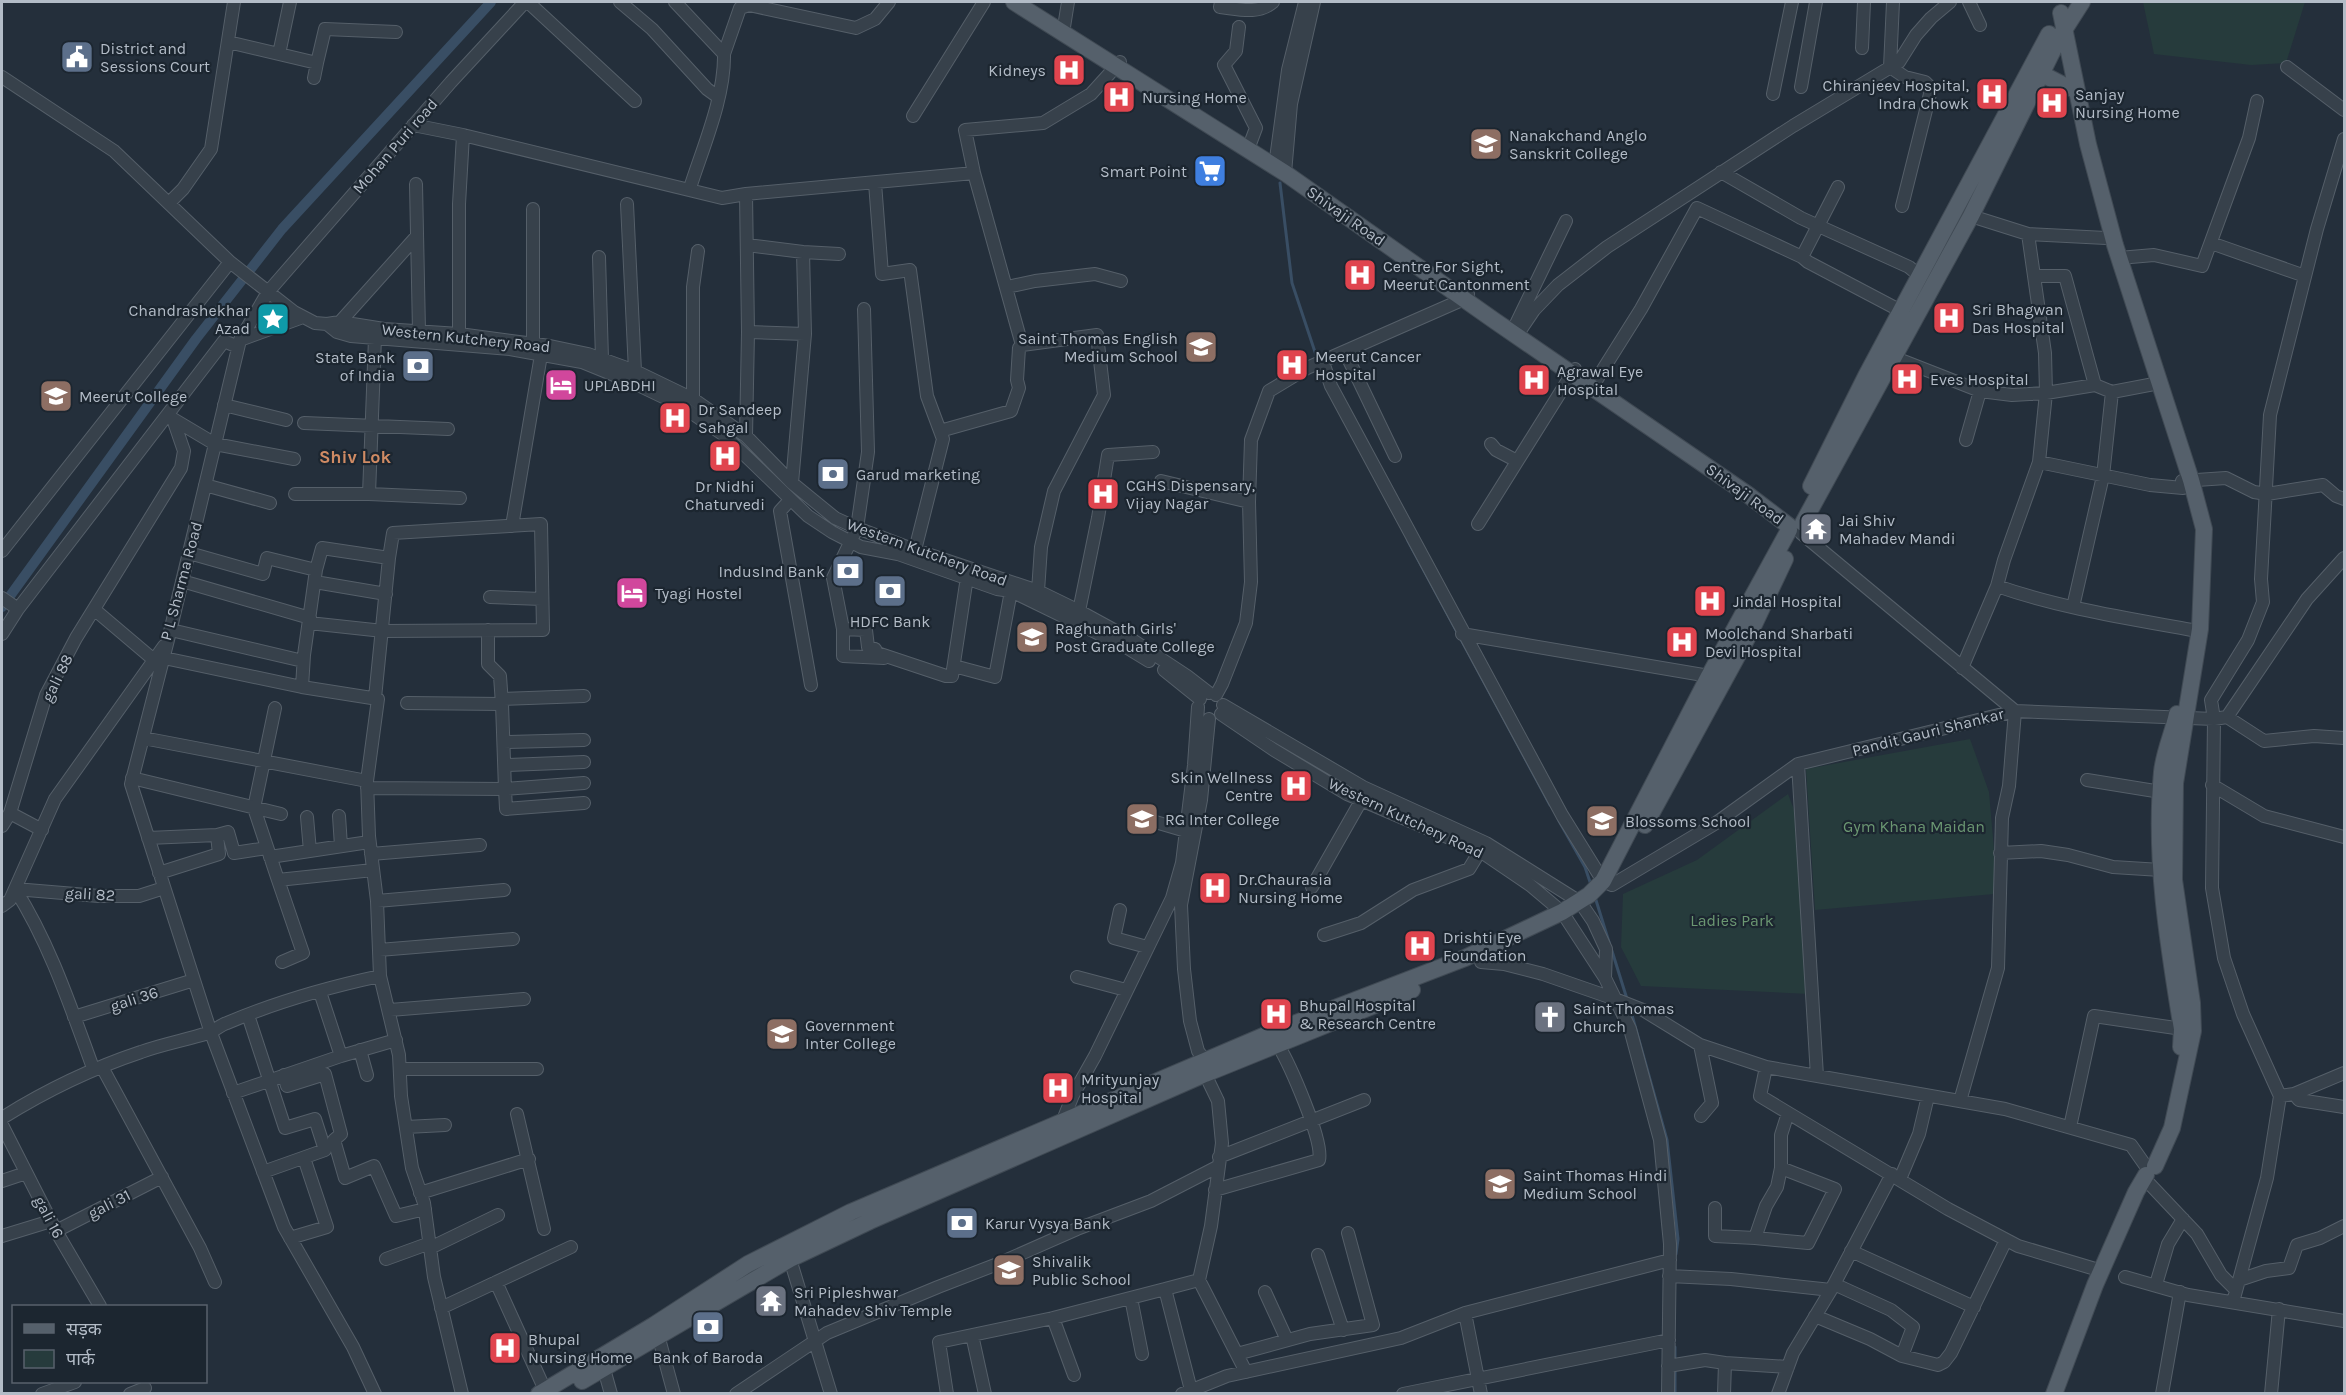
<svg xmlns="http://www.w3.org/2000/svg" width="2346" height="1395" font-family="Karla,'Noto Sans Devanagari',sans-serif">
	<rect width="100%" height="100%" fill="#242f3b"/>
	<path fill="#263b3c" d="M2143,2H2305L2286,63L2251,65L2154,54Z
		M1970,739L1989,792L1995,861L1994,894L1815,910L1806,769Z
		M1788,794L1796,815L1809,994L1641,986L1621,947L1623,894L1697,860Z"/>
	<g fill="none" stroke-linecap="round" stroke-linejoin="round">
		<path stroke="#394e64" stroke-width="3" d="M1280,183L1292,283L1317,358
			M1408,541L1550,805
			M1559,821L1585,867L1591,885
			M1595,897L1609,942
			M1612,951L1627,999
			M1630,1008L1667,1140L1678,1239L1676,1254
			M1675,1347V1362
			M1675,1394V1368"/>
		<path stroke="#394e64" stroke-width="10" d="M2,607L196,339L282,229L491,2"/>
		<defs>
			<path id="minor" d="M528,2L635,101
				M620,2L652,29L707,89L718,97
				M675,2L724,54C725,97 703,147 690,188
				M1221,2L1220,7C1238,9 1258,15 1273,2
				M1893,2L1890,67L1905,77L1925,82L1929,86L1930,94L1902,206
				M1969,2L1980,25
				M1239,27L1236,51L1224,65L1256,128L1250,144
				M1061,32L1064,27L1068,2
				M228,42L317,63L314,78
				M1862,48L1864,2
				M279,54L290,2
				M724,54L740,8L749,5L856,28L875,19L889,2
				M317,63L325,29L396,32
				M2287,67L2344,110
				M2,77L114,151L230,262L294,312L315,323L327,324L340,322L384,329L459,334L550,346L588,354L635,371L693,399L746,436L792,483L835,518L857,528L915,550L1038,591L1079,611L1134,641L1187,676L1209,693
				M1801,87L1816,2
				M1773,94L1792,2
				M913,116L984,2
				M413,125L463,135L722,198L746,194
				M1275,166L1288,70L1305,2
				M1721,172L1801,218L1909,267L1920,276
				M1285,173L1291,104L1314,2
				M875,183L882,274L910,270L927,396L943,439L915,550
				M416,184L419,331
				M169,203L183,189L211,149L234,2
				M627,204L635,371
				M1971,216L2028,234L2106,238
				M2211,243L2305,276
				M747,245L803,252L839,254
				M803,252L805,334
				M599,257L602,359
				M1802,257L1838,187
				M2119,258L2154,255L2202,266L2249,138L2257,101
				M2035,276H2065L2095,385
				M1007,287L1035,281L1095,274L1121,281
				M864,309L868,452L857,528L833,578L843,629L866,630L868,647L875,649L877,653L946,676H952L967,577
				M340,322L417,236
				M327,324L337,332L351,336L510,349L582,362L636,384L680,405L724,435L808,516L832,532L861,547L898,554L997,589L1011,591L1126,647L1149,661
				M1515,326L1566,221
				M748,332L805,334L792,483
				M459,334V204L463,135
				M1517,335L1534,310L1558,285L1607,247L1793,126L1899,62L1916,35L1931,18L1950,2
				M240,340L303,317
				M533,343V209
				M1345,352L1395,456
				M1888,355L1980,391L2012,395L2046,393L2095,385L2112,392L2154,384
				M1323,362L1331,386L1562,815L1603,881L1612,885L1716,823L1798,764L2015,711L2214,719L2227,717L2307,599L2344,558
				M1592,387L1641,309L1697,208L1802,257L1808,262L1901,311
				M693,399V287L698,251
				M224,405L286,420
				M173,419L215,444L294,459
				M304,423L448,429
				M940,431L1011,411L1019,388L1017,380L1019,348L1022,345
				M746,436L748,332L746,194L974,173
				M1966,440L1980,391
				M1491,444L1496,450L1517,461
				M2039,462L2150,485L2183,488
				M1161,481L1249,502
				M2182,481L2226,478L2254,492L2267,494L2323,485L2336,496L2344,499
				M205,485L270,503
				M295,494H369L460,498
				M369,494L375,338
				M790,500L780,511L811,685
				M1478,524L1575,369
				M512,526L541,355
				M1801,533L2015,711L2009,786L2002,818L1998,968L1960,1101
				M2,551L230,262
				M189,553L263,574L267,558L316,570
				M182,581L310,618
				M315,582L386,594
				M1997,586C2060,608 2126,618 2192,630
				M1038,591L1041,547L1054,491L1104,395L1097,335L1022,345L974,173L965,130L1043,123L1091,94L1120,62
				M490,597L542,599
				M2,598L18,609L2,634
				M2073,607L2103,476L2112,392
				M18,609L224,341L238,347
				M95,610L154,660
				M1079,611L1098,518L1108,455L1153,452
				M309,623L383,631L543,630L541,524L393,533L389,558
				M843,629V656L884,658
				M171,630L303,661
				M488,630V664L500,676L502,704L504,699L584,696
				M1462,634L1709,676
				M164,658L302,687
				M954,666L995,677L1011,591
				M1962,668L1997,586L2004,560L2039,462L2046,393L2045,353L2028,234
				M1164,670L1200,699
				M1216,695L1222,684L1246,623L1251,582L1249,502L1251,440L1269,391L1307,368L1464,299L1468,294
				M375,698L389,558L322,548L316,570L304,655L302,687L378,699L367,781L369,836L377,901L380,976L399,1055L401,1096L412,1168L424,1203L434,1277L462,1394
				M407,703L502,704L505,789L584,783
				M1223,705L1363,787L1486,843L1580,902L1593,921L1606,949L1605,978
				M275,708L254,808L278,880L373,870
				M1221,714L1274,750L1347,794L1480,851L1530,885L1562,912L1605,978L1630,1029L1660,1140L1670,1244L1668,1394
				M2227,717L2264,741L2314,736L2344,738
				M143,738L367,781
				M504,742L584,740
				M1798,764L1817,1076
				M505,765L584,762
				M132,778L281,814
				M2087,780L2161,792
				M2212,785L2264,816L2344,837
				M367,788L505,789L506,809L584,803
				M10,813L42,830
				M339,816L341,846
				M307,817L310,851
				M1152,821L1186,831
				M2,826L10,813L46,695L76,638L181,468L184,451L173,419
				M217,835L228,832L234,853L267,848
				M148,838L217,835L219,854L159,873
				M2000,853L2041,851L2068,855L2113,867L2161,870
				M371,854L480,845
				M270,857L369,842
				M278,880L303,953L282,962
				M1312,887L1362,799
				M15,889C50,944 71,1008 93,1068L102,1067L200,1248L215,1282
				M15,889L99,896H139L164,888
				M377,901L504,890
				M2,906L10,900L55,799L164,646
				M1120,910L1114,938L1147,947
				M1324,935L1361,923L1413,890L1469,869L1480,851
				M379,950L513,939
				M1481,962L1504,964L1543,974L1615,999L1643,1010L1700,1045L1766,1067L2005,1109L2131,1145L2145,1165
				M1077,977L1126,990
				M320,992L341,1056L396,1040
				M390,1010L524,999
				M248,1015L285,1128L315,1119L325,1150L263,1172
				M74,1017L194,980
				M1700,1045L1712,1103L1701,1116
				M360,1050L367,1075
				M1205,1061L1198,1051L1190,1021L1184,969L1181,905L1201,800L1209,719
				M1766,1067L1760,1096L1948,1209L2018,1246L2102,1271
				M400,1069H537
				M284,1075L287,1086L325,1074L341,1134L334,1140L345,1178L374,1166L396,1216L425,1209
				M233,1093L341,1056
				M2294,1094L2299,1100L2344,1107
				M2280,1096L2294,1094L2344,1073
				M517,1114L544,1229
				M2,1118C45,1091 93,1068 141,1052C163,1044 186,1040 208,1033C215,1031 220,1025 227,1023C276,1002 329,987 380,976
				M2,1125L56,1231L100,1306
				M1065,1125L1063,1120L1073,1095L1095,1056L1172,898L1182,863L1194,765L1198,707
				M406,1127L445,1125
				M2070,1127L2094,1016L2189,1030
				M1219,1157L1364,1100
				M1781,1168L1835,1189L1808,1243L1755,1238L1766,1206L1777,1187L1781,1168V1135L1788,1113
				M2144,1178L2197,1234L2221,1275L2236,1290
				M1900,1179L1919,1134L1928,1096
				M2,1181L26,1173
				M1215,1190L1319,1160C1324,1141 1289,1063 1278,1045
				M420,1193L529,1159
				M1715,1208V1236L1755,1238
				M56,1231L162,1177
				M2,1236L51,1221
				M290,1238L327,1227L305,1161
				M430,1248L498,1215
				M1851,1251L1974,1307
				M1318,1255L1343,1330
				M386,1259L430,1243
				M790,1259L831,1394
				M1669,1276L1731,1279L1831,1290
				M2125,1277L2188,1295L2344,1321
				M1199,1280L1246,1372
				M2239,1280L2266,1271L2289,1268L2297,1245L2320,1238L2344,1226
				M496,1282L545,1390
				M1834,1284L1891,1310L1913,1327L1902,1356
				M2158,1286L2157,1281L2168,1244L2183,1219
				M1265,1292L1287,1340
				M1131,1298L1142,1354
				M2233,1302L2267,1178L2280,1096L2243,1014L2224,958L2212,888L2214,719L2211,700L2248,640L2263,602L2261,579L2270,415L2317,229L2344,139
				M441,1308L571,1247
				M1465,1313L1481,1394
				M1815,1316L1870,1339L1902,1356L1938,1365L1944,1362L1951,1353L2006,1240
				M1053,1318L1074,1375
				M658,1335L674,1394
				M972,1335L985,1394
				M1237,1354L1310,1334L1373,1325L1348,1233
				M1668,1366L1705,1360L1725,1363
				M604,1369L611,1394
				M1191,1390L1165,1289L1199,1280L1211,1226L1222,1143L1218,1101L1205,1074
				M42,1394L75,1382
				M130,1394L145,1388
				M375,1394L353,1347L284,1227L211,1033L131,784L168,640L240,340L268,292L451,82L525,2
				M736,1394L827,1333L938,1287L1000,1263L1077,1229L1151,1201L1217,1167
				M947,1394L939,1342L1053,1318L1165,1289
				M1182,1394L1227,1376L1401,1338L1465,1313L1670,1260
				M1403,1394L1669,1340
				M1724,1394L1725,1363L1788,1367
				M1778,1394L1793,1353L1831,1290L1892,1174
				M2162,1394L2180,1292
				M2271,1394L2279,1309"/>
			<path id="major" d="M1014,2L1285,173L1495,321L1747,494L1789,526
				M2061,13L2088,144L2115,245L2191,480L2204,529L2200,629L2175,783L2174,880L2192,1003L2193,1031L2172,1128L2155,1166
				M2042,74L2069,88
				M1811,486L1866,376L2049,34
				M1803,523L1971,216L2059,38L2082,2
				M2177,714C2173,733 2164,752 2162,772C2154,858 2168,944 2182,1029L2181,1047
				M1645,825L1751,631L1785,559
				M582,1381L790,1259L870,1221L1205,1074L1412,990
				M539,1394L654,1325L748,1264L851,1212L1270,1033L1465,958L1562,912L1589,895L1603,881L1709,676L1789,530
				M2054,1394L2095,1285L2136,1192L2146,1175"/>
		</defs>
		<use href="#minor" stroke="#555f69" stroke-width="14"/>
		<use href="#major" stroke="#404a54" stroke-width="18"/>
		<use href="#minor" stroke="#37414b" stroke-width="12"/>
		<use href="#major" stroke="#55606b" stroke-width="16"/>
	</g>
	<defs>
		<symbol id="civic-square" viewBox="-11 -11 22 22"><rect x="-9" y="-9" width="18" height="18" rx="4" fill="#5c6f8a" stroke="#1c2630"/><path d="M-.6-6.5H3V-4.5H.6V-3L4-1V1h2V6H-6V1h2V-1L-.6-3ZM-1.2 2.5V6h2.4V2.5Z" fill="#fff"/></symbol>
		<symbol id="hospital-square" viewBox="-11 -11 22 22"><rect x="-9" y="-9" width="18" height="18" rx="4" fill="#e0444e" stroke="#1c2630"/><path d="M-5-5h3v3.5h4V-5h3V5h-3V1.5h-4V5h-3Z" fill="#fff"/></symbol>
		<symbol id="university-square" viewBox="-11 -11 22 22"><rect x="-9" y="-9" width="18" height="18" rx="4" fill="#8d6e63" stroke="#1c2630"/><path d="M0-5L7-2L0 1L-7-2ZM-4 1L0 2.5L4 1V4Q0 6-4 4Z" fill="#fff"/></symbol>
		<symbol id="supermarket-square" viewBox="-11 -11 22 22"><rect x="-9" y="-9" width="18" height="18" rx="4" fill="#3f7fe0" stroke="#1c2630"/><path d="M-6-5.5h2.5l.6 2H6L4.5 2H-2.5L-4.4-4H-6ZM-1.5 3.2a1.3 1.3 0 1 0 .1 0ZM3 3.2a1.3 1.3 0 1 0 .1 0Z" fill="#fff"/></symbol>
		<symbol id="sight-square" viewBox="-11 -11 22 22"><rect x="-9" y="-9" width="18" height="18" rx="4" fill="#0f9aa8" stroke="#1c2630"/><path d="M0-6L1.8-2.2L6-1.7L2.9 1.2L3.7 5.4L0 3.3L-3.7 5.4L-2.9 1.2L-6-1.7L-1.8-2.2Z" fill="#fff"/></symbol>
		<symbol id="school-square" viewBox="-11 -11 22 22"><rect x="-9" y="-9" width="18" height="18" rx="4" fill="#8d6e63" stroke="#1c2630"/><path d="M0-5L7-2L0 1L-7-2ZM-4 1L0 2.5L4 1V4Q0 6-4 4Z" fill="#fff"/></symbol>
		<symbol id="bank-square" viewBox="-11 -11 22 22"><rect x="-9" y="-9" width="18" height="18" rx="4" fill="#5c6f8a" stroke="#1c2630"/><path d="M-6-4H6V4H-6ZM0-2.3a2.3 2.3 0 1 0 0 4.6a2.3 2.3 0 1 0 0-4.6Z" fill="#fff"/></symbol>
		<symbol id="hotel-square" viewBox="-11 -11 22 22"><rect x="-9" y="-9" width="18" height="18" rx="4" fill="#d1479c" stroke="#1c2630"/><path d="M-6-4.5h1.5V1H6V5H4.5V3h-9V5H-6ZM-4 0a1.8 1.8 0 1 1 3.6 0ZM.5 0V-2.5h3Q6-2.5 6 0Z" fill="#fff"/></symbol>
		<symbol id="temple-square" viewBox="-11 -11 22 22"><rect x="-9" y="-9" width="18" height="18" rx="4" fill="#6b7280" stroke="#1c2630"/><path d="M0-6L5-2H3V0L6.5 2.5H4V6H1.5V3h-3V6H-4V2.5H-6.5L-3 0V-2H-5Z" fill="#fff"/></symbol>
		<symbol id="church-square" viewBox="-11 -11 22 22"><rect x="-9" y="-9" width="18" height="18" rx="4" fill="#6b7280" stroke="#1c2630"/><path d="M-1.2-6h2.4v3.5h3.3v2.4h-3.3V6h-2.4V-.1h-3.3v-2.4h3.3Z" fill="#fff"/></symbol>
	</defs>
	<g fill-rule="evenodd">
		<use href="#civic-square" x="58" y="38" width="38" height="38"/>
		<use href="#hospital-square" x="1050" y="51" width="38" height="38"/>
		<use href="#hospital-square" x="1973" y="75" width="38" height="38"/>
		<use href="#hospital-square" x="1100" y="78" width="38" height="38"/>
		<use href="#hospital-square" x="2033" y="84" width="38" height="38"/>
		<use href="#university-square" x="1467" y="125" width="38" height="38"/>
		<use href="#supermarket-square" x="1191" y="152" width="38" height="38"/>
		<use href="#hospital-square" x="1341" y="256" width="38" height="38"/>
		<use href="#hospital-square" x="1930" y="299" width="38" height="38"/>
		<use href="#sight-square" x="254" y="300" width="38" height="38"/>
		<use href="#school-square" x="1182" y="328" width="38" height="38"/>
		<use href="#hospital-square" x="1273" y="346" width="38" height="38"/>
		<use href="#bank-square" x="399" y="347" width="38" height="38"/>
		<use href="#hospital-square" x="1888" y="360" width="38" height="38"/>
		<use href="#hospital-square" x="1515" y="361" width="38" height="38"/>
		<use href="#hotel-square" x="542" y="366" width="38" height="38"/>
		<use href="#university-square" x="37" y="377" width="38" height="38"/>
		<use href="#hospital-square" x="656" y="399" width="38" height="38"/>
		<use href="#hospital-square" x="706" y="437" width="38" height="38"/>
		<use href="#bank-square" x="814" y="455" width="38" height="38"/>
		<use href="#hospital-square" x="1084" y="475" width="38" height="38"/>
		<use href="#temple-square" x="1797" y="510" width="38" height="38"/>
		<use href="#bank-square" x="829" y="552" width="38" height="38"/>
		<use href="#bank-square" x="871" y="572" width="38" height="38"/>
		<use href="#hotel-square" x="613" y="574" width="38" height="38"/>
		<use href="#hospital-square" x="1691" y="582" width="38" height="38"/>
		<use href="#university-square" x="1013" y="618" width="38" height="38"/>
		<use href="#hospital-square" x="1663" y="623" width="38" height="38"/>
		<use href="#hospital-square" x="1277" y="767" width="38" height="38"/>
		<use href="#university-square" x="1123" y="800" width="38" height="38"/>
		<use href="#school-square" x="1583" y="802" width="38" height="38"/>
		<use href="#hospital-square" x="1196" y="869" width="38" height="38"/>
		<use href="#hospital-square" x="1401" y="927" width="38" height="38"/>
		<use href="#hospital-square" x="1257" y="995" width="38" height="38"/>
		<use href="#church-square" x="1531" y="998" width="38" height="38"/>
		<use href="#school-square" x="763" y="1015" width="38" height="38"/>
		<use href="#hospital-square" x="1039" y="1069" width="38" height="38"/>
		<use href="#school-square" x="1481" y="1165" width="38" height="38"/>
		<use href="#bank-square" x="943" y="1204" width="38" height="38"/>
		<use href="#school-square" x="990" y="1251" width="38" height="38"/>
		<use href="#temple-square" x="752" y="1282" width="38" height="38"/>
		<use href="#bank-square" x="689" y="1308" width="38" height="38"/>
		<use href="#hospital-square" x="486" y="1329" width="38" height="38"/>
	</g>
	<g text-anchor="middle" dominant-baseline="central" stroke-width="4.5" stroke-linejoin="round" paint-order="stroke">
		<g font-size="16" fill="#b3bcc7" stroke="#1c2630" text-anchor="start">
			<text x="100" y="48">District and<tspan x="100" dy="18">Sessions Court</tspan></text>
			<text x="1046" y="70" text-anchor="end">Kidneys</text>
			<text x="1969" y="85" text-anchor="end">Chiranjeev Hospital,<tspan x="1969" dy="18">Indra Chowk</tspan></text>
			<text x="2075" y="94">Sanjay<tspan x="2075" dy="18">Nursing Home</tspan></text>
			<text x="1142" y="97">Nursing Home</text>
			<text x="1509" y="135">Nanakchand Anglo<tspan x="1509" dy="18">Sanskrit College</tspan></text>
			<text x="1187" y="171" text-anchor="end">Smart Point</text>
			<text x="1383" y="266">Centre For Sight,<tspan x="1383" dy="18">Meerut Cantonment</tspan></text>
			<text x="1972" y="309">Sri Bhagwan<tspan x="1972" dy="18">Das Hospital</tspan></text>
			<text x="250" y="310" text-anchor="end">Chandrashekhar<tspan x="250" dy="18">Azad</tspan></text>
			<text x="1178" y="338" text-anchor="end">Saint Thomas English<tspan x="1178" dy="18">Medium School</tspan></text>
			<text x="1315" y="356">Meerut Cancer<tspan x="1315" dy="18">Hospital</tspan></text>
			<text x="395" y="357" text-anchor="end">State Bank<tspan x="395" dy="18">of India</tspan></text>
			<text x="1557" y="371">Agrawal Eye<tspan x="1557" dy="18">Hospital</tspan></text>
			<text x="1930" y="379">Eves Hospital</text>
			<text x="584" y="385">UPLABDHI</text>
			<text x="79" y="396">Meerut College</text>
			<text x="698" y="409">Dr Sandeep<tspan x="698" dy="18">Sahgal</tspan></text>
			<text x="856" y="474">Garud marketing</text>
			<text x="1126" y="485">CGHS Dispensary,<tspan x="1126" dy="18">Vijay Nagar</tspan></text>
			<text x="725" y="486" text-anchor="middle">Dr Nidhi<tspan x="725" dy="18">Chaturvedi</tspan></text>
			<text x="1839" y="520">Jai Shiv<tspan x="1839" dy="18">Mahadev Mandi</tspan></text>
			<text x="825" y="571" text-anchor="end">IndusInd Bank</text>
			<text x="655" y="593">Tyagi Hostel</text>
			<text x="1733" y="601">Jindal Hospital</text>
			<text x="890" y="621" text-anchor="middle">HDFC Bank</text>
			<text x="1055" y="628">Raghunath Girls'<tspan x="1055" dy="18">Post Graduate College</tspan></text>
			<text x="1705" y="633">Moolchand Sharbati<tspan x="1705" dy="18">Devi Hospital</tspan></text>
			<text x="1273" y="777" text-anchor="end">Skin Wellness<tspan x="1273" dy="18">Centre</tspan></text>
			<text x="1165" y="819">RG Inter College</text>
			<text x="1625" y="821">Blossoms School</text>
			<text x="1238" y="879">Dr.Chaurasia<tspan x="1238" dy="18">Nursing Home</tspan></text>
			<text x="1443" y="937">Drishti Eye<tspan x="1443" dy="18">Foundation</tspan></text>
			<text x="1299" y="1005">Bhupal Hospital<tspan x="1299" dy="18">&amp; Research Centre</tspan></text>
			<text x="1573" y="1008">Saint Thomas<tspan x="1573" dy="18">Church</tspan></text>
			<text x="805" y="1025">Government<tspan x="805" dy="18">Inter College</tspan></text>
			<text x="1081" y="1079">Mrityunjay<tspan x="1081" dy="18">Hospital</tspan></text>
			<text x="1523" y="1175">Saint Thomas Hindi<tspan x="1523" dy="18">Medium School</tspan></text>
			<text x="985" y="1223">Karur Vysya Bank</text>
			<text x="1032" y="1261">Shivalik<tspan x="1032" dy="18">Public School</tspan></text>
			<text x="794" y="1292">Sri Pipleshwar<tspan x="794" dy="18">Mahadev Shiv Temple</tspan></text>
			<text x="528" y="1339">Bhupal<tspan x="528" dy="18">Nursing Home</tspan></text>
			<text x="708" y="1357" text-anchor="middle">Bank of Baroda</text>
		</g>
		<g font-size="16" fill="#b3bcc7" stroke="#1c2630">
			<text transform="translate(395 146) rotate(-49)">Mohan Puri road</text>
			<text transform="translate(1346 216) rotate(35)">Shivaji Road</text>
			<text transform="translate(466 338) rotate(6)">Western Kutchery Road</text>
			<text transform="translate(1745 494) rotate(36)">Shivaji Road</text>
			<text transform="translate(927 552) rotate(20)">Western Kutchery Road</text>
			<text transform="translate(181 581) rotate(-75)">P L Sharma Road</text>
			<text transform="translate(57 678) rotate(-64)">gali 88</text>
			<text transform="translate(1928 732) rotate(-14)">Pandit Gauri Shankar</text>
			<text transform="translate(1406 818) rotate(25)">Western Kutchery Road</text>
			<text transform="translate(90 894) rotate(3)">gali 82</text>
			<text transform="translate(134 999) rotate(-18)">gali 36</text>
			<text transform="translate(109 1204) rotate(-27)">gali 31</text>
			<text transform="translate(49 1217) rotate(62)">gali 16</text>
		</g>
		<g font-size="16" fill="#6b9772" stroke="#1c2630">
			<text x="1914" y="826">Gym Khana Maidan</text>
			<text x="1732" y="920">Ladies Park</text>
		</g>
		<g font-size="18" font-weight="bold" fill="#d08b64" stroke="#1c2630">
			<text x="355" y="457">Shiv Lok</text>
		</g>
	</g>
	<rect width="2346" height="1395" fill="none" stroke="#b3bcc7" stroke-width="6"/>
	<rect x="12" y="1305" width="195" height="78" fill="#1c2630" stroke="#58626c" stroke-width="1.5"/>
	<rect x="24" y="1324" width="30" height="9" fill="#55606b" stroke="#58626c" stroke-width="1.5"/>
	<text x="66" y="1335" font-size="18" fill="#b3bcc7">सड़क</text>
	<rect x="24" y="1350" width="30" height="18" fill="#263b3c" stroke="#58626c" stroke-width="1.5"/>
	<text x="66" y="1365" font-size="18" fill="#b3bcc7">पार्क</text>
</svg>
